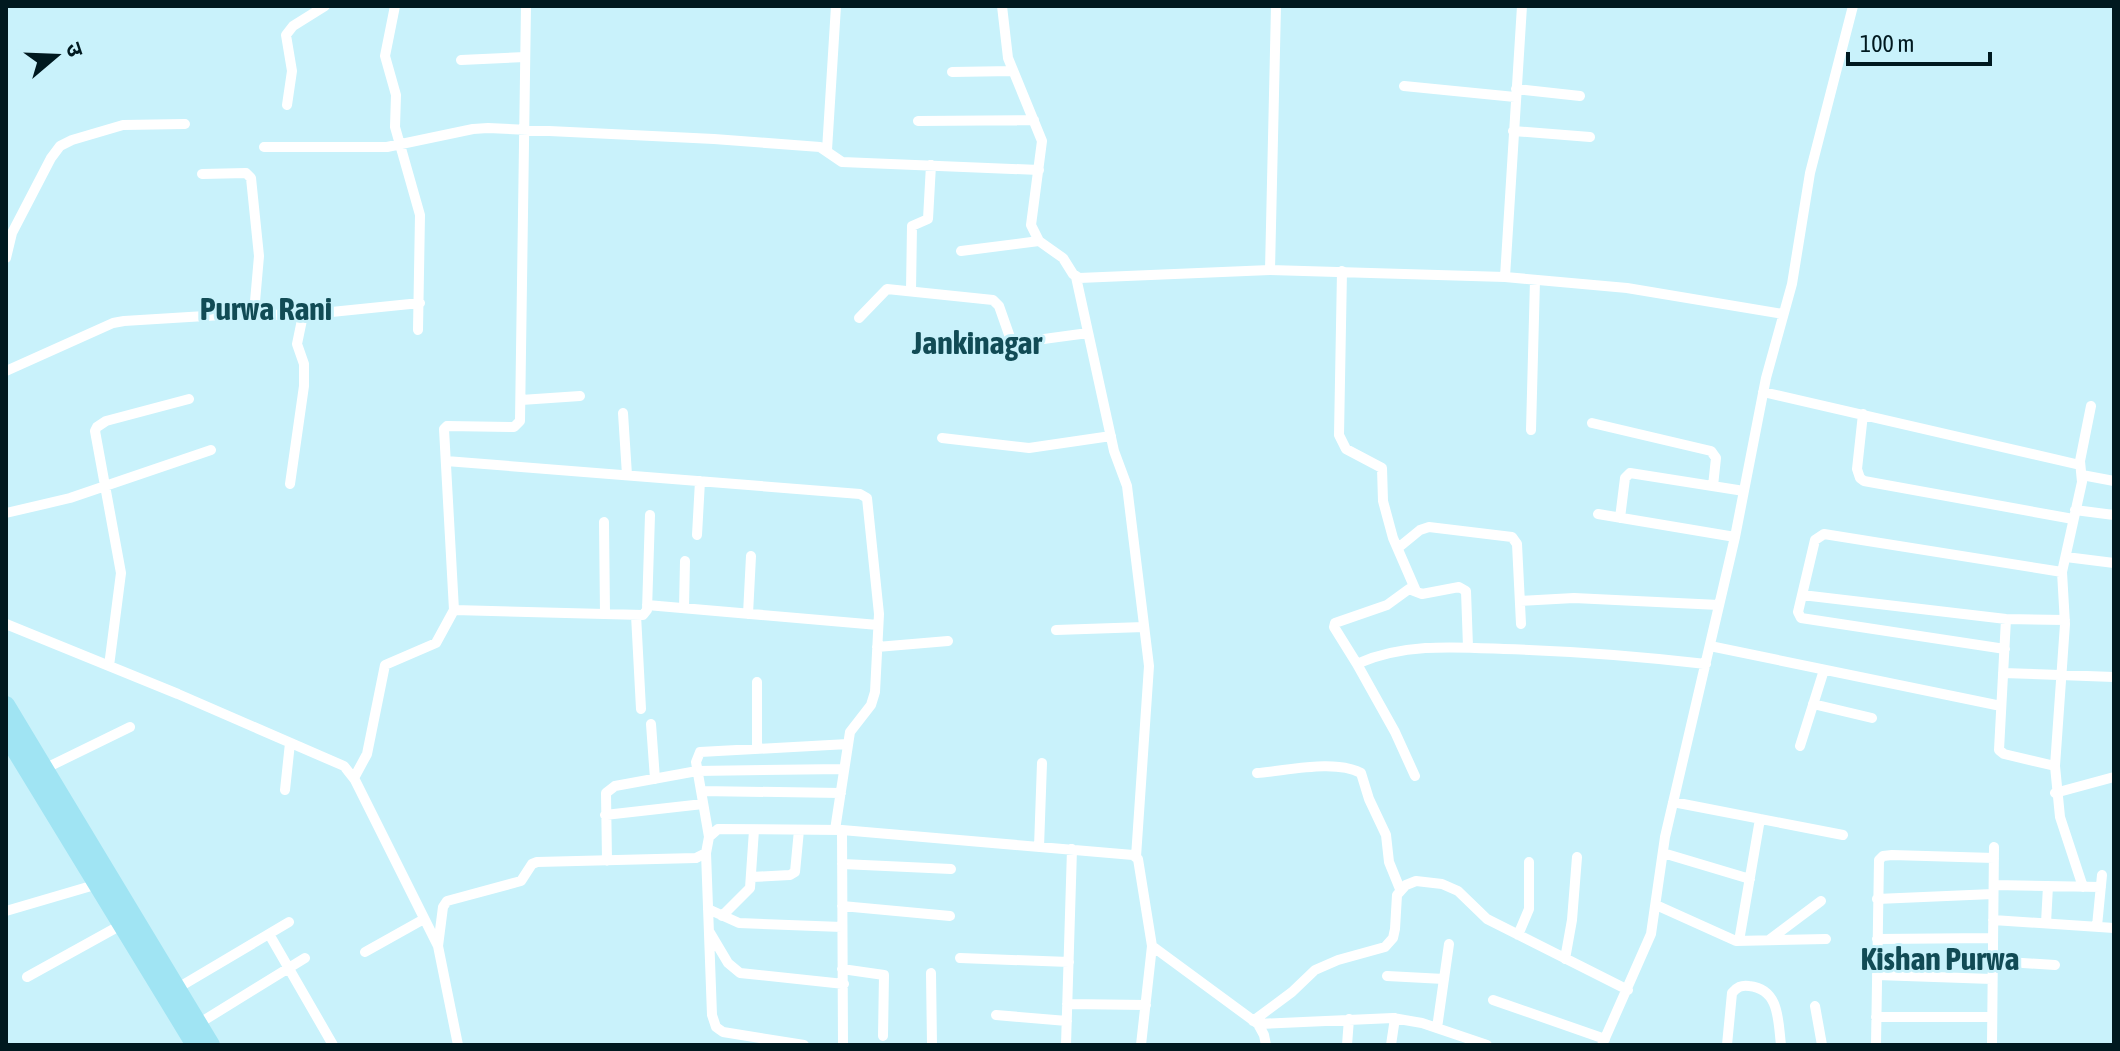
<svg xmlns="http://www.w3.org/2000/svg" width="2120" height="1051" font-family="'Asap Condensed','Noto Sans Devanagari',sans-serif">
	<rect width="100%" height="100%" fill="#c9f2fb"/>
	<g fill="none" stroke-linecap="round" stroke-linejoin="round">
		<path stroke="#fff" stroke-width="10" d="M395,6L385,56L396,95L395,127L420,215L418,330
			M1002,6L1008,58L1042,141L1031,225L1039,241L1063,258L1073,274L1079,278L1270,270L1505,277L1627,288L1783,314
			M461,60L525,57
			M952,72L1013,71
			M1404,86L1515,97
			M1516,89L1580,96
			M287,105L292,71L286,35L293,26L325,6
			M918,121L1034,120
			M1513,131L1590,137
			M264,147H387L473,129L488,128L714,139L820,147L842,162L1039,170
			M827,150L836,6
			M202,174L246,173L251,178L259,256L254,313
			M961,251L1039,241
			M6,258L12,233L51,158L60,146L72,140L123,125L185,124
			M1270,270L1276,6
			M1342,271L1339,435L1346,449L1382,468L1383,501L1393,538L1416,591
			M1076,277L1114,451L1127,486L1149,666L1136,857
			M1505,277L1522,6
			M911,291L912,226L928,219L931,165
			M859,318L887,289L993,300L999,306L1012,343
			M955,351L1088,333
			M6,371L113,323L124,321L254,313L292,316L420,303
			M1763,392L2080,465
			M521,400L580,396
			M623,413L627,475
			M1863,414L1857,469L1860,478L1864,481L2073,519
			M1592,423L1711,451L1716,458L1713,486
			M1531,430L1535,280
			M942,438L1029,448L1111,436
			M446,461L860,494L867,498L879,614L875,692L871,705L850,732L835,830
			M2082,475L2114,481
			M290,484L304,386V364L297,344L303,315
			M2075,510L2114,515
			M6,513L70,498L211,450
			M1598,514L1735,537
			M1620,518L1625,478L1630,473L1744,491
			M604,522L605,614
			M697,535L700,481
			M1398,548L1420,530L1429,527L1512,537L1517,544L1521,624
			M2066,557L2114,563
			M1802,595L2006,619L2065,620
			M1520,601L1574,598L1719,605
			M647,605L878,625
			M684,608L685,561
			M454,610L643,615L647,610L650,515
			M748,614L751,556
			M636,615L641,709
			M2006,619L1999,750L2004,754L2055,766
			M6,624L178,694L344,766L355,780L438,946L458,1045
			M1056,630L1144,627
			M1710,646L2001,706
			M877,647L948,641
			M2005,649L1801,618L1798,612L1815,540L1824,534L2062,572
			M1357,664L1334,627L1335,623L1387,605L1409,589L1422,594L1459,587L1466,591L1468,647
			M109,666L121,573L95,431L97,427L106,421L189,399
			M2003,673L2114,677
			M757,682V748
			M1813,704L1872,718
			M651,724L655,779
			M1800,746L1824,670
			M44,769L130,727
			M1257,773C1286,771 1335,759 1361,773L1369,799L1386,835L1389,862L1400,889
			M1415,776L1395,732L1357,664L1359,663C1405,643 1456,647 1504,649C1572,651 1638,656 1706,664
			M354,778L367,754L385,665L436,643L454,610L444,429L447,426L514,427L520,421L526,6
			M285,790L290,743
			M701,791L841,793
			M2055,793L2114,777
			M1673,802L1843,835
			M605,815L703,804
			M842,830L1133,855L1138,859L1152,946L1258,1024L1264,1035L1266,1045
			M709,837L696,762L700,752L848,744
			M1039,847L1042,763
			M706,853L712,1015L716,1027L723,1032L804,1045
			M1663,853L1750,879
			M607,861L606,793L615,786L697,771L844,769
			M842,864L951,869
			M752,877L790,875L795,872L799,830
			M1994,885L2101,887
			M2083,887L2060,817L2055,766L2065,624L2062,572L2082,482L2080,461L2091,406
			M1877,899L1993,894
			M1656,905L1736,941L1826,939
			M842,906L950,916
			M708,909L739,923L842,927
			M6,911L98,884
			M722,916L750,888L754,830
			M1993,920L2114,928
			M2046,923L2048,886
			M2097,926L2102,875
			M709,931L728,963L740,973L844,984
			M269,934L333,1045
			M1518,935L1529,909V862
			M1877,939L1993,938
			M1769,940L1821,901
			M1739,941L1760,819
			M438,946L443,907L447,901L521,881L532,864L537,862L696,858L706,853L709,837L718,829L842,830L843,1045
			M365,952L424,919
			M960,958L1069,962
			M1565,959L1572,920L1577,857
			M1992,961L2055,965
			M842,969L884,975L883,1036
			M931,973L932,1045
			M1877,975L1992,979
			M1387,976L1444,979
			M27,977L121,925
			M176,989L289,922
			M1493,1000L1605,1039
			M1067,1004L1146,1005
			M1815,1006L1822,1045
			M996,1015L1067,1021
			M1876,1017H1992
			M1253,1021L1292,992L1315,970L1338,960L1385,947L1393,938L1395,929L1397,895L1406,885L1416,881L1442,884L1458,891L1487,919L1628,990
			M198,1024L305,958
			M1258,1024L1393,1018L1422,1023L1487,1045
			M1437,1028L1449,944
			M1066,1045L1072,849
			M1141,1045L1152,946
			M1347,1045L1349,1019
			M1391,1045L1395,1018
			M1602,1045L1651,934L1665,837L1735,537L1766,378L1792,284L1810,173L1853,6
			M1727,1045L1732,993C1737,987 1741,985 1749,986C1780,989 1778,1021 1781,1045
			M1876,1045L1879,860L1883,856L1892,855L1994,858
			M1992,1045L1994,847"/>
		<path stroke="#a0e4f3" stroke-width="18" d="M6,705L211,1045
			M6,735L195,1045"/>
	</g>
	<g text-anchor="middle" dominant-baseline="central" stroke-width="6" stroke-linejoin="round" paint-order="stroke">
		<g font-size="32" font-weight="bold" fill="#114b55" stroke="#c9f2fb">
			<text x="266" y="308">Purwa Rani</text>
			<text x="977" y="342">Jankinagar</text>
			<text x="1940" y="958">Kishan Purwa</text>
		</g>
	</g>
	<rect width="2120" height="1051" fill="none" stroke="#00191f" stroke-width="16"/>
	<g transform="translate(56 56) rotate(71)" stroke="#c9f2fb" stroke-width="6" paint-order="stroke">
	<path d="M0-6L14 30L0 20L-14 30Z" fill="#00191f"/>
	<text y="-12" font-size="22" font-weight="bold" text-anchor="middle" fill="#00191f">उ</text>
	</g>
	<path d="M1848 52v12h142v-12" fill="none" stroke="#00191f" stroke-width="4"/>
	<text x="1860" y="52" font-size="24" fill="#00191f" stroke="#c9f2fb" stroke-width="6" paint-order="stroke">100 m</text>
</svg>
